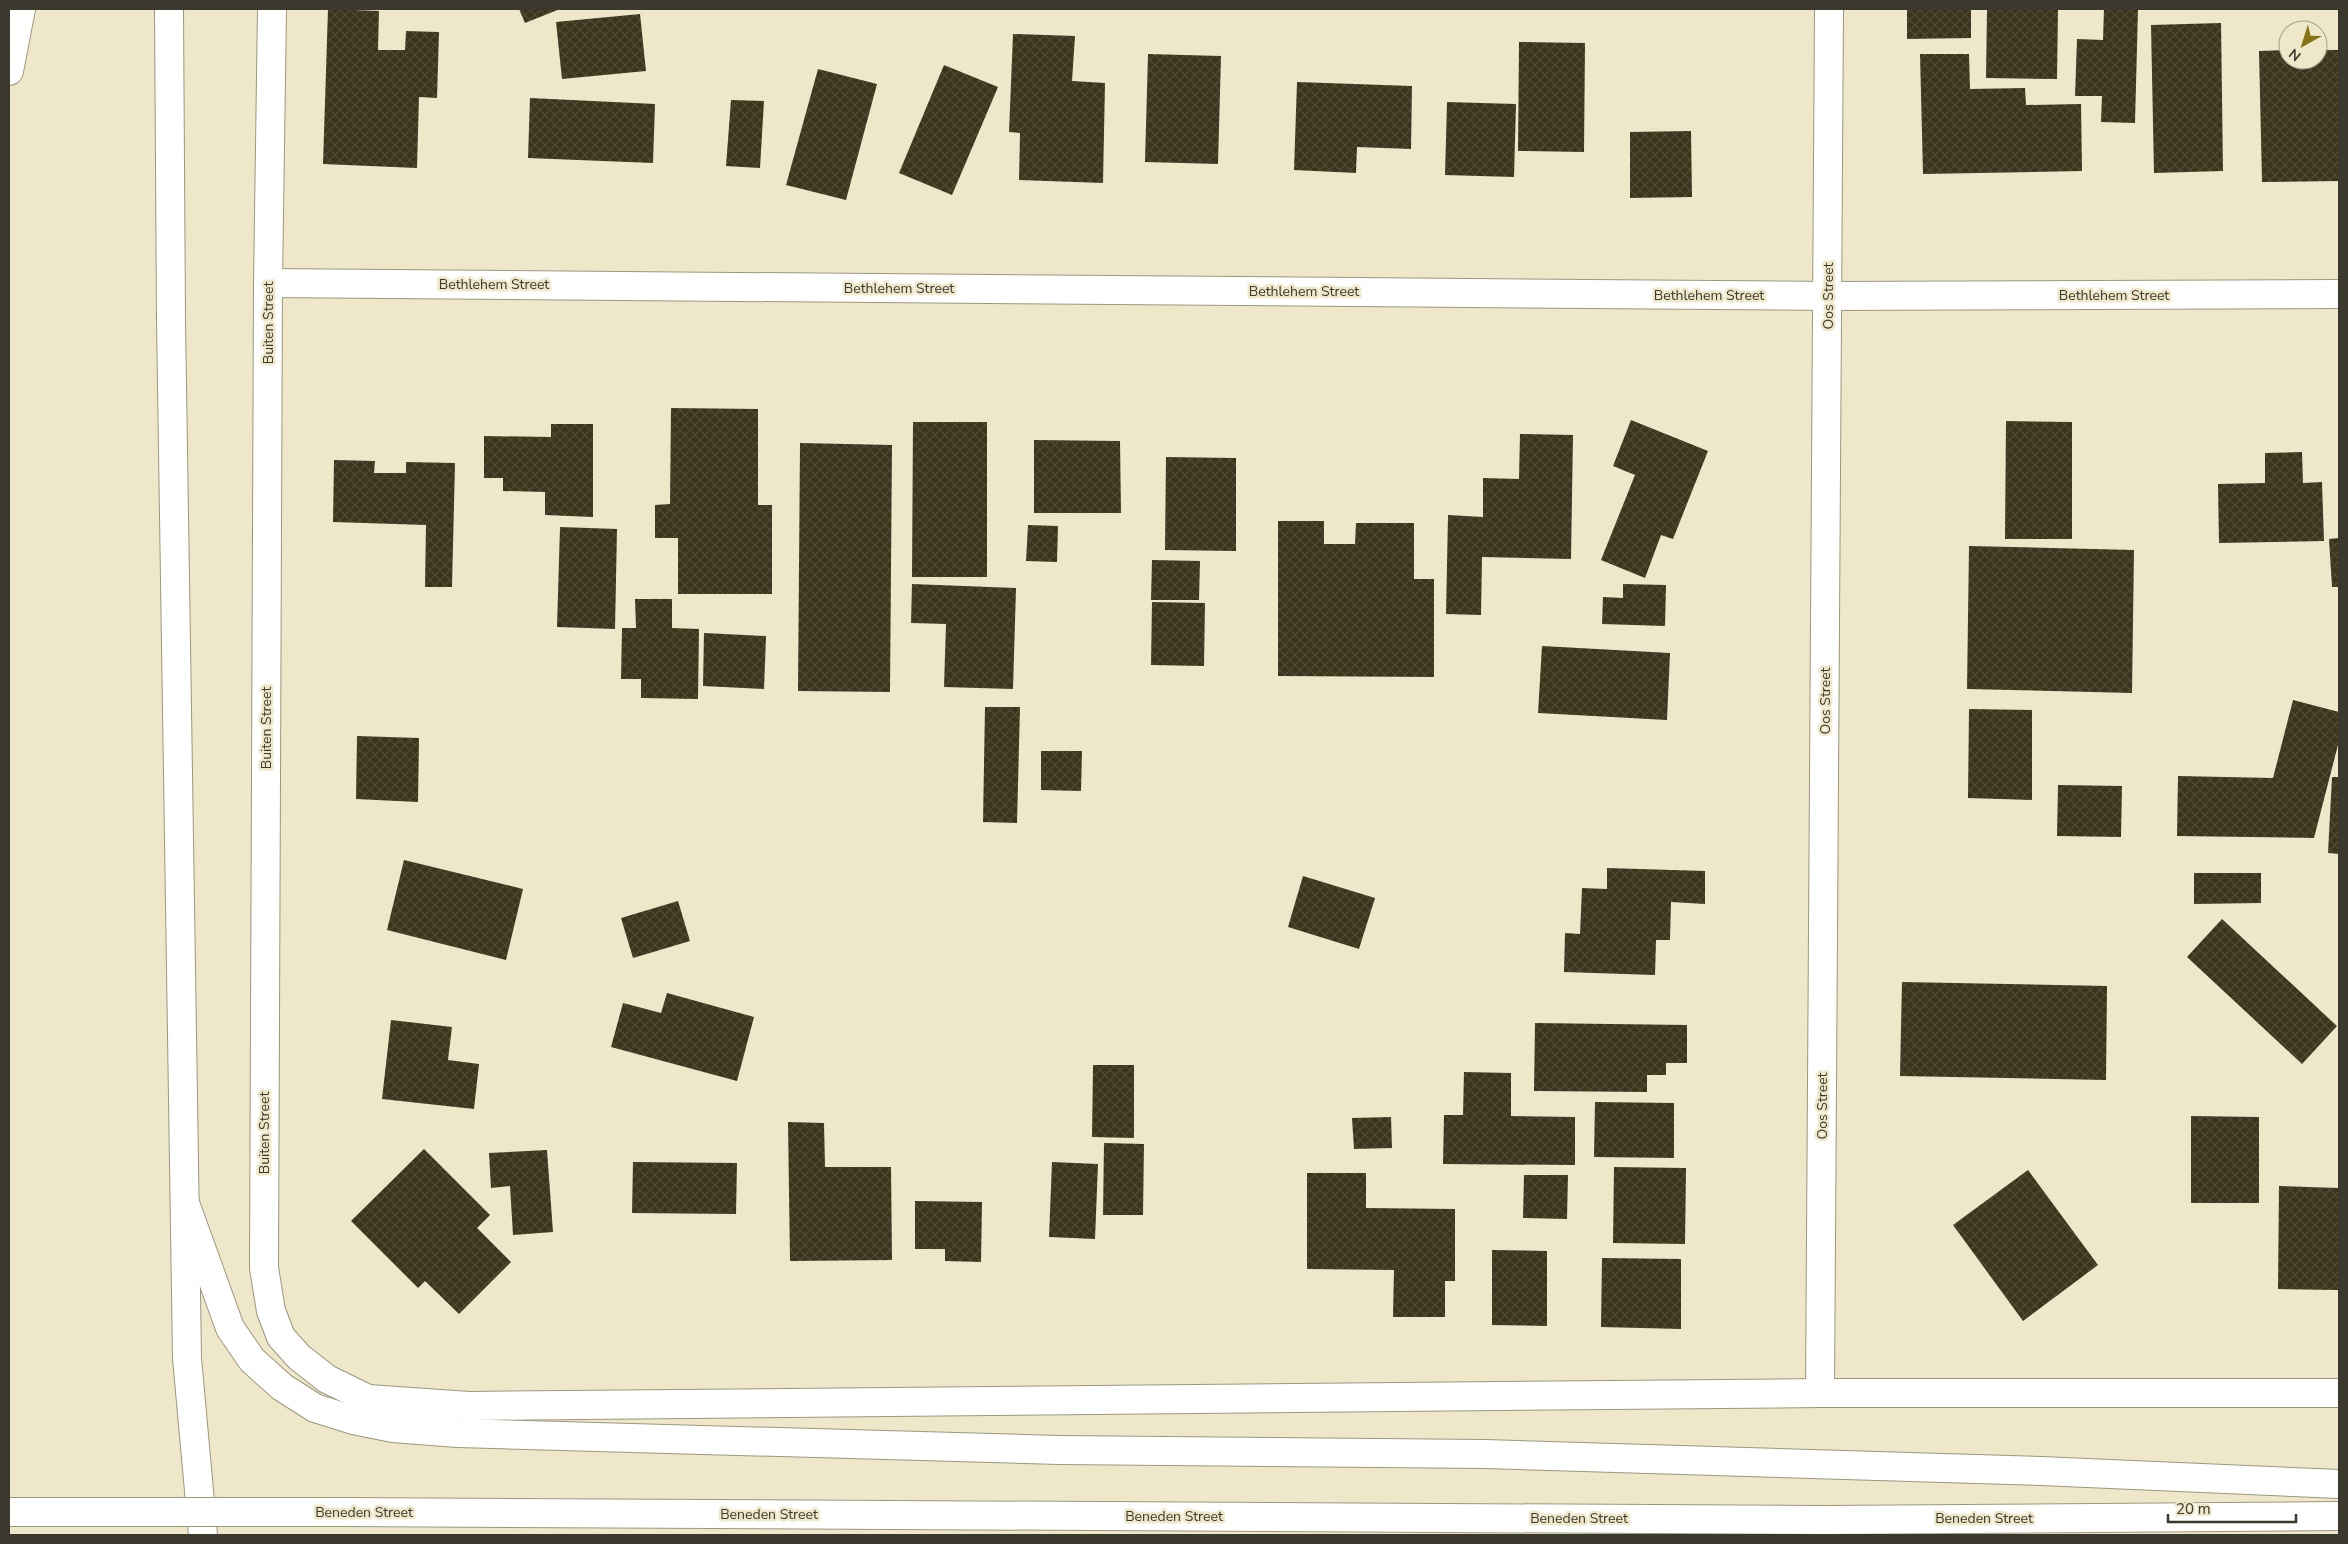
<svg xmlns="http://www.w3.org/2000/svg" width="2348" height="1544" font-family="'Nunito Sans',sans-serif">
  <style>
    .building { fill: url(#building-cross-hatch) }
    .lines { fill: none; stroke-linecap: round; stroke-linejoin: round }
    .street-casing { stroke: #9d977c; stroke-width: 30 }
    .secondary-casing { stroke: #9d977c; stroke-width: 30 }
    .street { stroke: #fff; stroke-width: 28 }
    .secondary { stroke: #fff; stroke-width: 28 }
    .secondary-bridge-casing { stroke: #9d977c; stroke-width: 30; stroke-linecap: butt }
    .secondary-bridge { stroke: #fff; stroke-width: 28 }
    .labels { text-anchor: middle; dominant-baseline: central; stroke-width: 5; stroke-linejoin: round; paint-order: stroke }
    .street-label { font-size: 14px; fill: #3b392d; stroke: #eee7ca }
  </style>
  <defs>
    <pattern id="building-cross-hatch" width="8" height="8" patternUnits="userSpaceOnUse" patternTransform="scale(1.25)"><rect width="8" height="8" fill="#3b351d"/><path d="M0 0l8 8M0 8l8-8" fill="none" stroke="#504a35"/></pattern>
  </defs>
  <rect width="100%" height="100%" fill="#eee7ca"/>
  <g class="building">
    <polygon points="328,9 379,11 378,50 405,50 406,31 439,32 437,98 419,97 417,168 323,164"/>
    <polygon points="519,9 560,9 525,23"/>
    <polygon points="1907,9 1971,9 1971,38 1907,39"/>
    <polygon points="1987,9 2058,9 2057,79 1986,78"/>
    <polygon points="2104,9 2138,9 2135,123 2101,122 2102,96 2075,96 2077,39 2103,40"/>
    <polygon points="640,14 646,71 562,79 556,22"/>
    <polygon points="2221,23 2223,171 2154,173 2151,25"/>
    <polygon points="1013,34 1075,36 1072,81 1105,83 1103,183 1019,180 1020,133 1009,132"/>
    <polygon points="1519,42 1585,43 1584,152 1518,151"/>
    <polygon points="2288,50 2288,60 2318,60 2318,50 2339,50 2339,181 2262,182 2259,51"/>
    <polygon points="1148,54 1221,56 1218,164 1145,162"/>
    <polygon points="1920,54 1969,54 1970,89 2025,88 2026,105 2081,104 2082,171 1923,174"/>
    <polygon points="944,65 998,87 952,195 899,173"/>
    <polygon points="818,69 877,84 846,200 786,185"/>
    <polygon points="1297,82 1412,86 1411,149 1357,147 1356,173 1294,170"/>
    <polygon points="530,98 655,104 653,163 528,158"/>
    <polygon points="731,100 764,101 760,168 726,166"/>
    <polygon points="1447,102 1516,104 1514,177 1445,175"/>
    <polygon points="1691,131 1692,197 1630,198 1630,132"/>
    <polygon points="671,408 758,409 758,505 772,505 772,594 678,594 678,538 655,538 655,505 670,504"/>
    <polygon points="1631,420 1708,451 1673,539 1661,535 1645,578 1601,560 1635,475 1613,466"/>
    <polygon points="2006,421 2072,422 2072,539 2005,539"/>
    <polygon points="913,422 987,422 987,577 912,577"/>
    <polygon points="551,424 593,424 593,517 545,515 545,492 503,491 503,478 484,478 484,436 551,437"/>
    <polygon points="1520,434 1573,435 1571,559 1482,557 1481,615 1446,614 1448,515 1483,517 1483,478 1519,479"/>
    <polygon points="1034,440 1120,441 1121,513 1034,513"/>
    <polygon points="800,443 892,445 890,692 798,691"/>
    <polygon points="2302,452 2303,483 2322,482 2324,541 2219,543 2218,484 2265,483 2265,453"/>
    <polygon points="1166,457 1236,458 1236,551 1165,550"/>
    <polygon points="334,460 375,461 374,473 406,473 406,462 455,463 452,587 425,587 426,525 333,522"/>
    <polygon points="1278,521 1324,521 1324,544 1355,544 1356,523 1414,523 1414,579 1434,579 1434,677 1278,676"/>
    <polygon points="1028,525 1058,526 1057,562 1026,561"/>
    <polygon points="560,527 617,529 615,629 557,627"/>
    <polygon points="2339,538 2339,587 2332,587 2329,539"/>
    <polygon points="1969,546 2134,550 2132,693 1967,689"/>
    <polygon points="1152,560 1200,561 1199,600 1151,600"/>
    <polygon points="912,584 1016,588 1013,689 944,687 946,624 911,623"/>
    <polygon points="1623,584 1666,585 1665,626 1602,624 1603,597 1623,598"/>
    <polygon points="635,599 672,599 672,628 699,629 698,699 641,698 641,679 621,679 622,628 636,628"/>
    <polygon points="1152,602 1205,603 1204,666 1151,665"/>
    <polygon points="704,633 766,636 764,689 703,686"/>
    <polygon points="1542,646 1670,653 1667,720 1538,713"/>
    <polygon points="2293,700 2339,712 2339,741 2314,838 2177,836 2178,776 2273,778"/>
    <polygon points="985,707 1020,707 1017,823 983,822"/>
    <polygon points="1969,709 2032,710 2032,800 1968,798"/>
    <polygon points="357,736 419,738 418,802 356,799"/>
    <polygon points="1041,751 1082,751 1081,791 1041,790"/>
    <polygon points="2332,777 2339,777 2339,854 2328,853"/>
    <polygon points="2058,785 2122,786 2121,837 2057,836"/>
    <polygon points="404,860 523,889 506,960 387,930"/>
    <polygon points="1607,868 1705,871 1705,904 1671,902 1670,940 1656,940 1655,975 1564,972 1565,933 1580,934 1582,888 1607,889"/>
    <polygon points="2194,873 2261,873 2261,903 2194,904"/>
    <polygon points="1303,876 1375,898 1359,949 1288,927"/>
    <polygon points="678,901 690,941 633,958 621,918"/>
    <polygon points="2222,919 2337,1026 2302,1064 2187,957"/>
    <polygon points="1902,982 2107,986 2106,1080 1900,1076"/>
    <polygon points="667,993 754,1017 737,1081 611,1047 623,1003 661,1013"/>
    <polygon points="391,1020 452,1027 448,1060 479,1064 474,1109 382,1099"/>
    <polygon points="1535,1023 1687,1025 1687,1063 1666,1063 1666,1075 1647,1075 1647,1092 1534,1091"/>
    <polygon points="1093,1065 1134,1065 1134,1138 1092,1137"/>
    <polygon points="1464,1072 1511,1073 1511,1116 1575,1117 1575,1165 1443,1164 1444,1115 1463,1115"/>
    <polygon points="1595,1102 1674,1103 1674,1158 1594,1157"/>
    <polygon points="2191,1116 2259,1117 2259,1203 2191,1203"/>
    <polygon points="1391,1117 1392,1148 1354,1149 1352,1118"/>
    <polygon points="788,1122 824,1123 825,1167 891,1167 892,1260 790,1261"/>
    <polygon points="1104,1143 1144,1144 1143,1215 1103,1215"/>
    <polygon points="424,1149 490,1215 477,1228 511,1262 459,1314 425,1281 418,1288 351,1221"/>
    <polygon points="547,1150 553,1232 513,1235 510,1186 491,1188 489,1153"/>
    <polygon points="633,1162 737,1163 736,1214 632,1213"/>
    <polygon points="1052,1162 1098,1164 1095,1239 1049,1237"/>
    <polygon points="1614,1167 1686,1168 1685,1244 1613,1243"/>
    <polygon points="2028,1170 2098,1265 2023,1321 1953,1225"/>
    <polygon points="1307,1173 1366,1173 1366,1208 1455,1209 1455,1281 1445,1281 1445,1317 1393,1317 1394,1270 1307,1269"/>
    <polygon points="1524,1175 1568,1175 1567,1219 1523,1218"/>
    <polygon points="2279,1186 2339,1188 2339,1290 2278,1289"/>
    <polygon points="915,1201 982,1202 981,1262 945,1261 945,1249 915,1249"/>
    <polygon points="1492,1250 1547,1251 1547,1326 1492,1325"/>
    <polygon points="1602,1258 1681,1259 1681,1329 1601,1327"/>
  </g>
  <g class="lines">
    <g class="street-casing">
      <g id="street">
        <polyline points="272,9 268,283 264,1268 271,1311 281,1337 299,1357 327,1379 368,1399 469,1406 1820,1393 2339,1393"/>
        <polyline points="268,283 1828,296 2339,294"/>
        <polyline points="1820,1393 1829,9"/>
      </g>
    </g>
    <g class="secondary-casing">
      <g id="secondary">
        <polyline points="169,9 171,320 187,1358 203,1535"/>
        <polyline points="9,71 21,9"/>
        <polyline points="185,1203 230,1328 252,1360 282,1387 315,1408 353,1420 393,1428 458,1433 1059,1450 1485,1454 2041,1471 2339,1484"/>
        <polyline points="345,1512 1826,1520 2339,1516"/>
      </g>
    </g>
    <use href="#street" class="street"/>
    <use href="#secondary" class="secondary"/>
    <g class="secondary-bridge-casing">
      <polyline id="secondary-bridge" points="9,1512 345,1512"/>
    </g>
    <use href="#secondary-bridge" class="secondary-bridge"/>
  </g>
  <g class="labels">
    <g class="street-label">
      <text x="494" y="284">Bethlehem Street</text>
      <text x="899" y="288">Bethlehem Street</text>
      <text x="1304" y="291">Bethlehem Street</text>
      <text x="1709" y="295">Bethlehem Street</text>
      <text x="2114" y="295">Bethlehem Street</text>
      <text transform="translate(1828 296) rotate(-90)">Oos Street</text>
      <text transform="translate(268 323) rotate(-90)">Buiten Street</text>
      <text transform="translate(1825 701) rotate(-90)">Oos Street</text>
      <text transform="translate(266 728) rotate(-90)">Buiten Street</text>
      <text transform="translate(1822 1106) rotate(-90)">Oos Street</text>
      <text transform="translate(264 1133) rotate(-90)">Buiten Street</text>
      <text x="364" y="1512">Beneden Street</text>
      <text x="769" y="1514">Beneden Street</text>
      <text x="1174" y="1516">Beneden Street</text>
      <text x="1579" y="1518">Beneden Street</text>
      <text x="1984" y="1518">Beneden Street</text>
    </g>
  </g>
  <rect width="2348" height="1544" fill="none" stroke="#3b392d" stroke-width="20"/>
  <g transform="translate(2303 45) rotate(219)"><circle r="24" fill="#eee7ca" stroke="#a6a18b"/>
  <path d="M0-4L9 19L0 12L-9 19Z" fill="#847213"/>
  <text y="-8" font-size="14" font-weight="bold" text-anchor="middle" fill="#3b392d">N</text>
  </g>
  <path d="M2168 1514v8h128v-8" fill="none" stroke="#3b392d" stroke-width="2.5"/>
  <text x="2176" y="1514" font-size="15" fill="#3b392d" stroke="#eee7ca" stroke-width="4" paint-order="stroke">20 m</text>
</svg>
